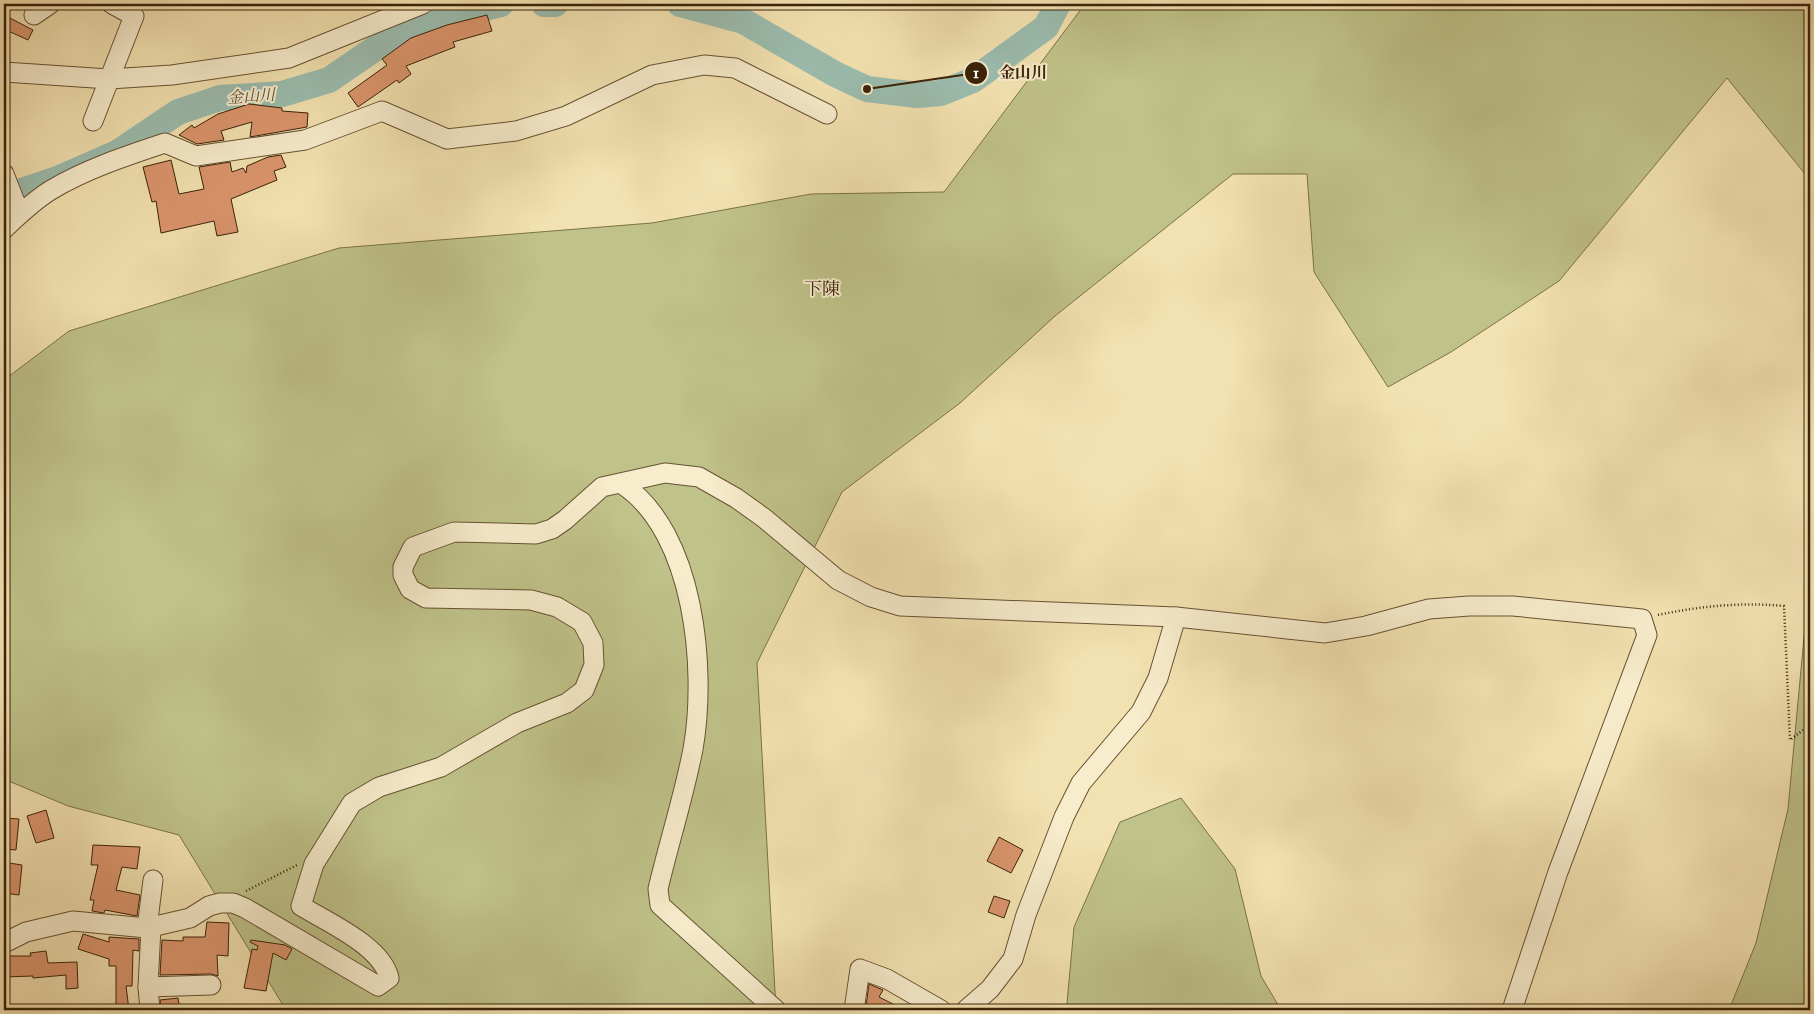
<svg xmlns="http://www.w3.org/2000/svg" width="1814" height="1014" font-family="'IM FELL Great Primer','Noto Serif JP',serif">
  <style>
    .green { fill: #bfc289; stroke: #7c7248 }
    .lines { fill: none; stroke-linecap: round; stroke-linejoin: round }
    .river { stroke: #9bbdaf; stroke-width: 26 }
    .building { fill: #db956d; stroke: #3a2208 }
    .minor-casing { stroke: #685232; stroke-width: 21 }
    .path { stroke: #3a2208; stroke-width: 2.5; stroke-dasharray: 1 2.5; stroke-linecap: butt }
    .minor { stroke: #f7eccc; stroke-width: 19 }
    .labels { text-anchor: middle; dominant-baseline: central; stroke-width: 4; stroke-linejoin: round; paint-order: stroke }
    .water-label { font-size: 16px; font-style: italic; fill: #57503a; stroke: #f7eccc }
    .quarter-label { font-size: 18px; fill: #3a2208; stroke: #f7eccc }
    .leader { fill: none; stroke: #3a2208; stroke-width: 2 }
    .callout-dot { fill: #3a2208; stroke: #f7eccc; stroke-width: 2 }
    .mark-label { font-size: 15px; text-anchor: middle; font-weight: bold; fill: #fff }
    .callout-label { font-size: 16px; text-anchor: middle; font-weight: bold; fill: #3a2208; stroke: #f7eccc; stroke-width: 4; stroke-linejoin: round; paint-order: stroke }
  </style>
  <rect width="100%" height="100%" fill="#f3e2b1"/>
  <filter id="stains"><feTurbulence type="fractalNoise" baseFrequency=".004" numOctaves="4"/><feColorMatrix values="0 0 0 0 .2 0 0 0 0 .09 0 0 0 0 .02 0 0 0 .5 -.17"/></filter>
  <radialGradient id="worn" r=".72"><stop offset=".6" stop-color="#630" stop-opacity="0"/><stop offset="1" stop-color="#630" stop-opacity=".3"/></radialGradient>
  <g class="green">
    <polygon points="1085,4 1810,4 1810,180 1727,78 1559,281 1451,352 1388,387 1314,272 1307,174 1233,174 1055,316 960,403 842,492 757,663 776,1010 286,1010 179,835 68,806 4,779 4,380 69,331 339,248 652,223 811,194 944,192"/>
    <polygon points="1810,573 1810,1010 1729,1010 1756,943 1788,809"/>
    <polygon points="1181,798 1235,869 1261,976 1281,1010 1070,1010 1067,1003 1074,927 1120,822"/>
  </g>
  <g class="lines">
    <g class="river">
      <polyline points="544,4 555,4"/>
      <polyline points="680,4 743,21 835,74 867,89 917,95 941,93 973,80 1046,27 1058,4"/>
      <polyline points="4,197 60,178 117,153 178,112 220,98 282,94 329,80 389,39 455,15 501,4"/>
    </g>
  </g>
  <g class="building">
    <polygon points="4,15 33,30 28,40 4,29"/>
    <polygon points="487,15 492,31 453,42 455,47 406,66 411,74 399,83 397,80 358,107 348,93 387,65 382,59 411,38 447,25"/>
    <polygon points="249,104 282,108 282,111 308,113 307,127 250,137 252,122 221,131 224,140 197,144 179,135 192,125 194,128 218,114"/>
    <polygon points="281,155 286,167 274,171 277,180 231,199 238,232 217,236 214,221 161,233 156,201 152,202 143,167 171,160 179,194 204,189 199,167 230,162 232,172 243,168 246,173 247,166 268,157"/>
    <polygon points="46,810 54,838 36,843 27,816"/>
    <polygon points="4,818 19,819 16,850 4,849"/>
    <polygon points="999,837 1023,850 1011,873 987,861"/>
    <polygon points="93,845 140,847 137,869 122,867 116,890 140,895 137,916 105,910 104,913 92,911 94,900 90,900 98,865 91,865"/>
    <polygon points="9,863 22,865 19,895 4,893 4,874 8,875"/>
    <polygon points="994,896 1010,901 1004,918 988,912"/>
    <polygon points="207,922 229,923 228,956 217,955 218,976 211,974 160,975 162,940 183,941 183,937 205,937"/>
    <polygon points="83,934 109,942 109,937 139,939 139,951 133,950 132,986 126,986 129,1010 116,1010 116,966 109,966 109,959 78,949"/>
    <polygon points="251,940 285,945 292,949 286,960 273,953 266,991 244,988 252,949 257,950 258,946 250,942"/>
    <polygon points="46,951 48,963 77,962 78,988 66,989 66,975 33,978 33,976 4,977 4,956 31,956 30,953"/>
    <polygon points="869,984 883,990 879,997 905,1010 872,1010 866,1006"/>
    <polygon points="178,998 180,1010 161,1010 160,1000"/>
  </g>
  <g class="lines">
    <g class="minor-casing">
      <g id="minor">
        <polyline points="34,15 50,4"/>
        <polyline points="4,72 109,79 172,75 289,58 423,4"/>
        <polyline points="93,121 134,16 112,4"/>
        <polyline points="4,174 15,202 23,211"/>
        <path d="M4,229C19,215 33,201 51,190C86,169 126,156 165,143L196,156L305,140L382,111L447,139L516,131L566,116L652,75L704,65L735,68L827,114"/>
        <path d="M622,484C695,532 707,670 693,749C684,796 669,842 658,889L660,905L776,1010"/>
        <polyline points="151,927 148,987 211,985"/>
        <polyline points="147,928 153,880"/>
        <path d="M4,943L26,932L73,921L147,928L190,918L209,906L220,903H233L245,908L378,986L389,978C382,946 327,922 301,906L314,864L352,803L379,787L441,767L517,723L567,703L584,690L594,665L593,643L582,622L557,607L531,600L426,598L410,589L403,575V567L413,547L454,532L536,534L552,529L565,520L602,487L665,473L699,477L736,498L764,518L838,580L871,597L900,606L1176,617L1325,633L1366,626L1429,609L1469,606H1513L1642,619L1647,635L1558,872L1512,1010"/>
        <polyline points="148,987 150,1010"/>
        <polyline points="854,1010 860,969 887,979 941,1010"/>
        <polyline points="966,1010 990,989 1013,959 1026,915 1064,817 1081,783 1141,712 1158,678 1176,617"/>
      </g>
    </g>
    <g class="path">
      <path d="M1658,615C1700,606 1742,602 1784,606L1790,740L1807,727L1810,703"/>
      <polyline points="246,891 297,865"/>
    </g>
    <use href="#minor" class="minor"/>
  </g>
  <g class="labels">
    <g class="water-label">
      <text transform="translate(251 96) rotate(-4)">金山川</text>
    </g>
    <g class="quarter-label">
      <text x="822" y="289">下陳</text>
    </g>
  </g>
  <path class="leader" d="M867 89L976 73"/>
  <g class="callout-dot">
    <circle cx="867" cy="89" r="5"/>
    <circle cx="976" cy="73" r="12"/>
  </g>
  <g class="mark-label">
    <text x="976" y="78">1</text>
  </g>
  <g class="callout-label">
    <text x="1023" y="78">金山川</text>
  </g>
  <rect width="1814" height="1014" fill="none" stroke="#f3e2b1" stroke-width="20"/>
  <rect x="5" y="5" width="1804" height="1004" fill="none" stroke="#3a2208" stroke-width="2.5"/>
  <rect x="10" y="10" width="1794" height="994" fill="none" stroke="#3a2208"/>
  <rect width="100%" height="100%" filter="url(#stains)"/>
  <rect width="100%" height="100%" fill="url(#worn)"/>
</svg>
